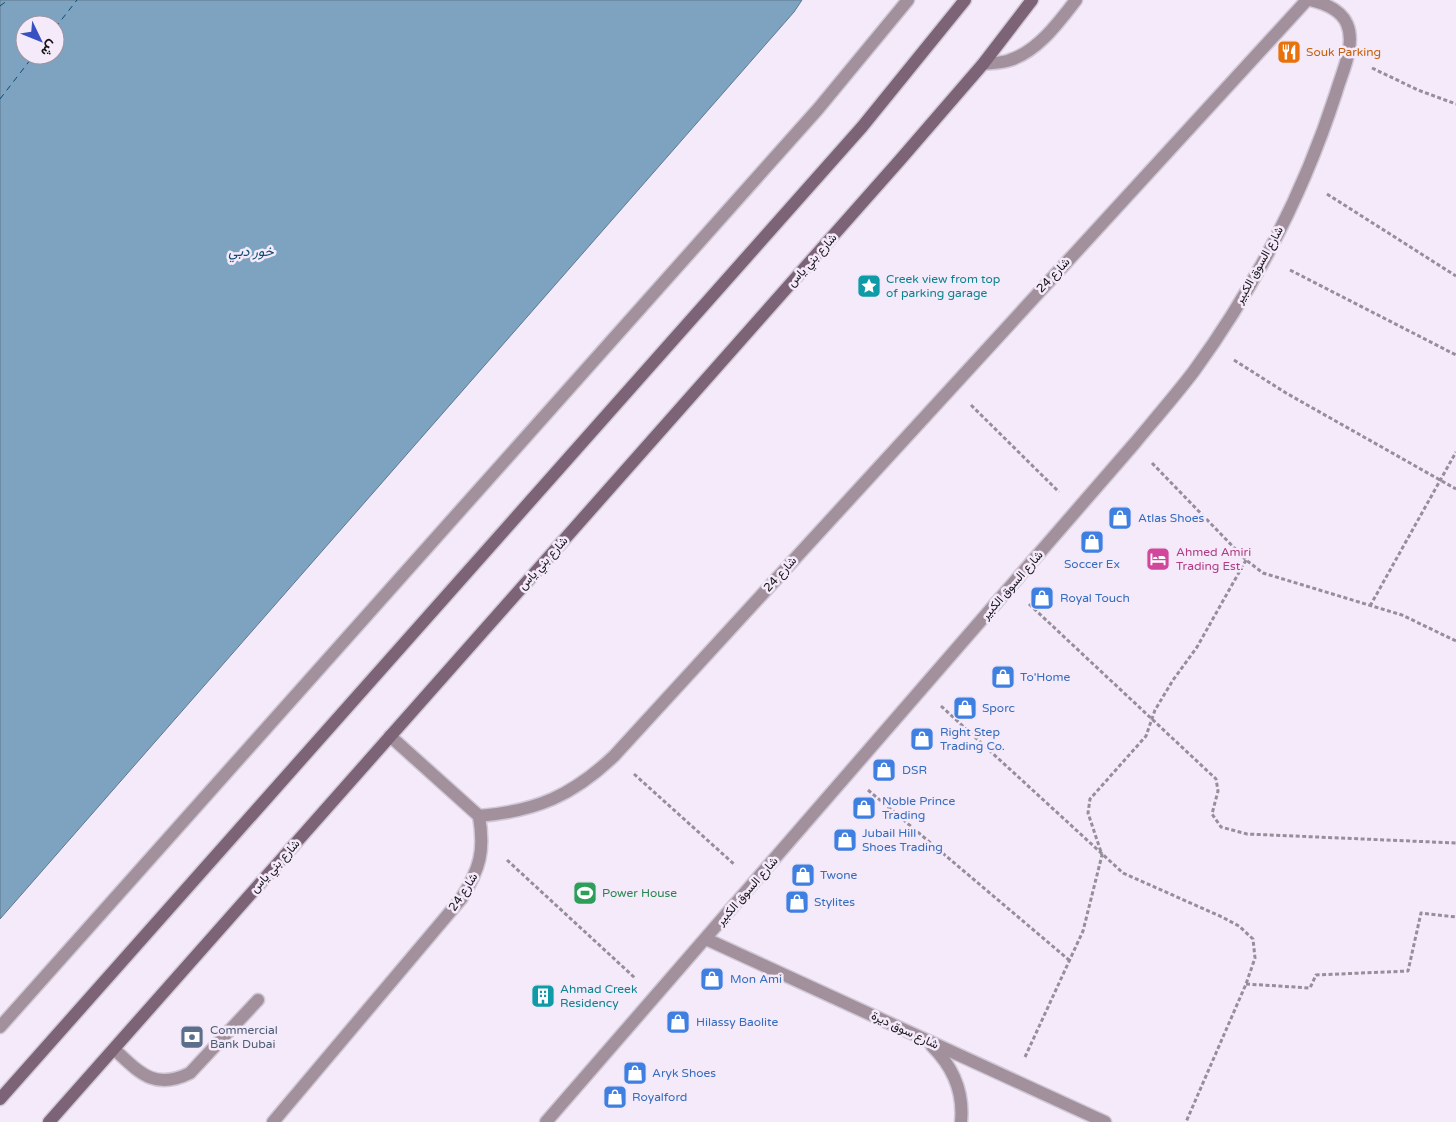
<svg xmlns="http://www.w3.org/2000/svg" width="1456" height="1122" font-family="'Varela Round',Vazirmatn,sans-serif">
  <style>
    .water { fill: #7da3c1; stroke: #5e788e; fill-rule: evenodd }
    .lines { fill: none; stroke-linecap: round; stroke-linejoin: round }
    .ferry { stroke: #0b4c74; stroke-width: 1; stroke-dasharray: 6 5; stroke-linecap: butt }
    .service-casing { stroke: #d0c8d6; stroke-width: 15 }
    .minor-casing { stroke: #d0c8d6; stroke-width: 15 }
    .secondary-casing { stroke: #d0c8d6; stroke-width: 15 }
    .path { stroke: #968f9a; stroke-width: 3; stroke-dasharray: 4 2.5; stroke-linecap: butt }
    .service { stroke: #a2909c; stroke-width: 12 }
    .minor { stroke: #a2909c; stroke-width: 12 }
    .secondary { stroke: #7c6375; stroke-width: 12 }
    .labels { text-anchor: middle; dominant-baseline: central; stroke-width: 5; stroke-linejoin: round; paint-order: stroke }
    .food-label { font-size: 12px; fill: #c56008; stroke: #f4eafa; text-anchor: start }
    .street-label { font-size: 12px; fill: #161318; stroke: #f4eafa }
    .culture-label { font-size: 12px; fill: #0d838f; stroke: #f4eafa; text-anchor: start }
    .shop-label { font-size: 12px; fill: #366cbe; stroke: #f4eafa; text-anchor: start }
    .hotel-label { font-size: 12px; fill: #b23c85; stroke: #f4eafa; text-anchor: start }
    .leisure-label { font-size: 12px; fill: #27864d; stroke: #f4eafa; text-anchor: start }
    .service-label { font-size: 12px; fill: #4e5e75; stroke: #f4eafa; text-anchor: start }
    .water-label { font-size: 14px; font-style: italic; fill: #0b4c74; stroke: #f4eafa }
  </style>
  <rect width="100%" height="100%" fill="#f4eafa"/>
  <path class="water" d="M0,0H802L794,12L0,919ZM25,25H55V55H25Z"/>
  <g class="lines">
    <g class="ferry">
      <polyline points="0,6 8,0"/>
      <polyline points="55,28 77,0"/>
      <polyline points="0,99 34,55"/>
    </g>
    <g class="service-casing">
      <g id="service">
        <polyline points="0,1027 818,109 908,0"/>
        <path d="M114,1049C139,1072 154,1091 190,1073L258,1000"/>
      </g>
    </g>
    <g class="minor-casing">
      <g id="minor">
        <path d="M983,64C992,63 1002,63 1010,60C1038,51 1059,22 1076,0"/>
        <polyline points="390,736 479,816"/>
        <path d="M479,816C536,811 572,796 614,756L1307,0"/>
        <polyline points="706,939 1105,1122"/>
        <path d="M932,1046C953,1067 964,1092 961,1122"/>
        <path d="M273,1122L461,899C480,869 485,851 479,816"/>
        <path d="M546,1122L1134,444C1154,420 1175,396 1194,371C1255,287 1304,192 1336,93C1342,72 1356,45 1347,24C1341,10 1323,3 1310,0"/>
      </g>
    </g>
    <g class="secondary-casing">
      <g id="secondary">
        <polyline points="0,1099 862,127 965,0"/>
        <polyline points="49,1122 900,160 983,64 1032,0"/>
      </g>
    </g>
    <g class="path">
      <polyline points="1372,68 1418,90 1456,104"/>
      <polyline points="1327,194 1456,276"/>
      <polyline points="1290,270 1456,355"/>
      <polyline points="1234,360 1286,393 1456,489"/>
      <polyline points="971,405 1059,492"/>
      <polyline points="1152,463 1246,560 1263,573 1402,615 1456,641"/>
      <polyline points="1029,604 1216,779 1218,791 1212,814 1221,827 1247,834 1456,843"/>
      <polyline points="1370,606 1456,452"/>
      <polyline points="941,706 1123,873 1222,917 1239,926 1253,939 1255,958 1246,984 1186,1122"/>
      <polyline points="634,774 735,865"/>
      <polyline points="868,790 1069,960"/>
      <polyline points="507,860 635,978"/>
      <polyline points="1246,984 1310,988 1316,975 1408,971 1421,913 1456,917"/>
      <polyline points="1025,1057 1083,931 1102,855 1088,813 1090,799 1146,736 1155,710 1173,680 1197,647 1246,560"/>
    </g>
    <use href="#service" class="service"/>
    <use href="#minor" class="minor"/>
    <use href="#secondary" class="secondary"/>
  </g>
  <defs>
    <g id="restaurant-square" transform="scale(1.25)"><rect x="-9" y="-9" width="18" height="18" rx="4" fill="#e8710a" stroke="#f4eafa"/><path d="M-5-6h1v4h1v-4h1v4h1v-4h1v5L-1.5 .5V6h-2V.5L-5-1ZM5-6V6H3V1.5H1.5Q1.5-4 5-6Z" fill="#fff"/></g>
    <g id="sight-square" transform="scale(1.25)"><rect x="-9" y="-9" width="18" height="18" rx="4" fill="#0f9aa8" stroke="#f4eafa"/><path d="M0-6L1.8-2.2L6-1.7L2.9 1.2L3.7 5.4L0 3.3L-3.7 5.4L-2.9 1.2L-6-1.7L-1.8-2.2Z" fill="#fff"/></g>
    <g id="shop-square" transform="scale(1.25)"><rect x="-9" y="-9" width="18" height="18" rx="4" fill="#3f7fe0" stroke="#f4eafa"/><path d="M-5-2.5h2.3a2.7 3.5 0 0 1 5.4 0H5L5.5 6h-11ZM-1.5-2.5h3a1.5 2.3 0 0 0-3 0Z" fill="#fff"/></g>
    <g id="hotel-square" transform="scale(1.25)"><rect x="-9" y="-9" width="18" height="18" rx="4" fill="#d1479c" stroke="#f4eafa"/><path d="M-6-4.5h1.5V1H6V5H4.5V3h-9V5H-6ZM-4 0a1.8 1.8 0 1 1 3.6 0ZM.5 0V-2.5h3Q6-2.5 6 0Z" fill="#fff"/></g>
    <g id="stadium-square" transform="scale(1.25)"><rect x="-9" y="-9" width="18" height="18" rx="4" fill="#2e9e5b" stroke="#f4eafa"/><path d="M0-5a6.5 5 0 1 0 0 10a6.5 5 0 1 0 0-10ZM-3.5-1.8h7v3.6h-7Z" fill="#fff"/></g>
    <g id="building-square" transform="scale(1.25)"><rect x="-9" y="-9" width="18" height="18" rx="4" fill="#0f9aa8" stroke="#f4eafa"/><path d="M-4-6H4V6H1V3H-1V6H-4ZM-2.5-4.3h1.7v1.8h-1.7ZM.8-4.3h1.7v1.8H.8ZM-2.5-1h1.7V.8h-1.7ZM.8-1h1.7V.8H.8Z" fill="#fff"/></g>
    <g id="bank-square" transform="scale(1.25)"><rect x="-9" y="-9" width="18" height="18" rx="4" fill="#5c6f8a" stroke="#f4eafa"/><path d="M-6-4H6V4H-6ZM0-2.3a2.3 2.3 0 1 0 0 4.6a2.3 2.3 0 1 0 0-4.6Z" fill="#fff"/></g>
  </defs>
  <g fill-rule="evenodd">
    <use href="#restaurant-square" x="1289" y="52"/>
    <use href="#sight-square" x="869" y="286"/>
    <use href="#shop-square" x="1120" y="518"/>
    <use href="#shop-square" x="1092" y="542"/>
    <use href="#hotel-square" x="1158" y="559"/>
    <use href="#shop-square" x="1042" y="598"/>
    <use href="#shop-square" x="1003" y="677"/>
    <use href="#shop-square" x="965" y="708"/>
    <use href="#shop-square" x="922" y="739"/>
    <use href="#shop-square" x="884" y="770"/>
    <use href="#shop-square" x="864" y="808"/>
    <use href="#shop-square" x="845" y="840"/>
    <use href="#shop-square" x="803" y="875"/>
    <use href="#stadium-square" x="585" y="893"/>
    <use href="#shop-square" x="797" y="902"/>
    <use href="#shop-square" x="712" y="979"/>
    <use href="#building-square" x="543" y="996"/>
    <use href="#shop-square" x="678" y="1022"/>
    <use href="#bank-square" x="192" y="1037"/>
    <use href="#shop-square" x="635" y="1073"/>
    <use href="#shop-square" x="615" y="1097"/>
  </g>
  <g class="labels">
    <g class="food-label">
      <text x="1306" y="52">Souk Parking</text>
    </g>
    <g class="street-label">
      <text transform="translate(812 260) rotate(-48)">شارع بني ياس</text>
      <text transform="translate(1259 265) rotate(-61)">شارع السوق الكبير</text>
      <text transform="translate(1053 275) rotate(-47)">شارع 24</text>
      <text transform="translate(543 563) rotate(-48)">شارع بني ياس</text>
      <text transform="translate(780 574) rotate(-48)">شارع 24</text>
      <text transform="translate(1012 585) rotate(-49)">شارع السوق الكبير</text>
      <text transform="translate(275 866) rotate(-48)">شارع بني ياس</text>
      <text transform="translate(747 891) rotate(-49)">شارع السوق الكبير</text>
      <text transform="translate(463 892) rotate(-57)">شارع 24</text>
      <text transform="translate(905 1030) rotate(25)">شارع سوق ديرة</text>
    </g>
    <g class="culture-label">
      <text x="886" y="279">Creek view from top<tspan x="886" dy="14">of parking garage</tspan></text>
      <text x="560" y="989">Ahmad Creek<tspan x="560" dy="14">Residency</tspan></text>
    </g>
    <g class="shop-label">
      <text x="1138" y="518">Atlas Shoes</text>
      <text x="1092" y="564" text-anchor="middle">Soccer Ex</text>
      <text x="1060" y="598">Royal Touch</text>
      <text x="1020" y="677">To'Home</text>
      <text x="982" y="708">Sporc</text>
      <text x="940" y="732">Right Step<tspan x="940" dy="14">Trading Co.</tspan></text>
      <text x="902" y="770">DSR</text>
      <text x="882" y="801">Noble Prince<tspan x="882" dy="14">Trading</tspan></text>
      <text x="862" y="833">Jubail Hill<tspan x="862" dy="14">Shoes Trading</tspan></text>
      <text x="820" y="875">Twone</text>
      <text x="814" y="902">Stylites</text>
      <text x="730" y="979">Mon Ami</text>
      <text x="696" y="1022">Hilassy Baolite</text>
      <text x="652" y="1073">Aryk Shoes</text>
      <text x="632" y="1097">Royalford</text>
    </g>
    <g class="hotel-label">
      <text x="1176" y="552">Ahmed Amiri<tspan x="1176" dy="14">Trading Est.</tspan></text>
    </g>
    <g class="leisure-label">
      <text x="602" y="893">Power House</text>
    </g>
    <g class="service-label">
      <text x="210" y="1030">Commercial<tspan x="210" dy="14">Bank Dubai</tspan></text>
    </g>
    <g class="water-label">
      <text x="251" y="251">خور دبي</text>
    </g>
  </g>
  <g transform="translate(40 40) rotate(133)"><circle r="24" fill="#f4eafa" stroke="#9b94a0"/>
  <path d="M0-4L9 19L0 12L-9 19Z" fill="#3950c2"/>
  <text y="-8" font-size="14" font-weight="bold" text-anchor="middle" fill="#161318">ش</text>
  </g>
</svg>
